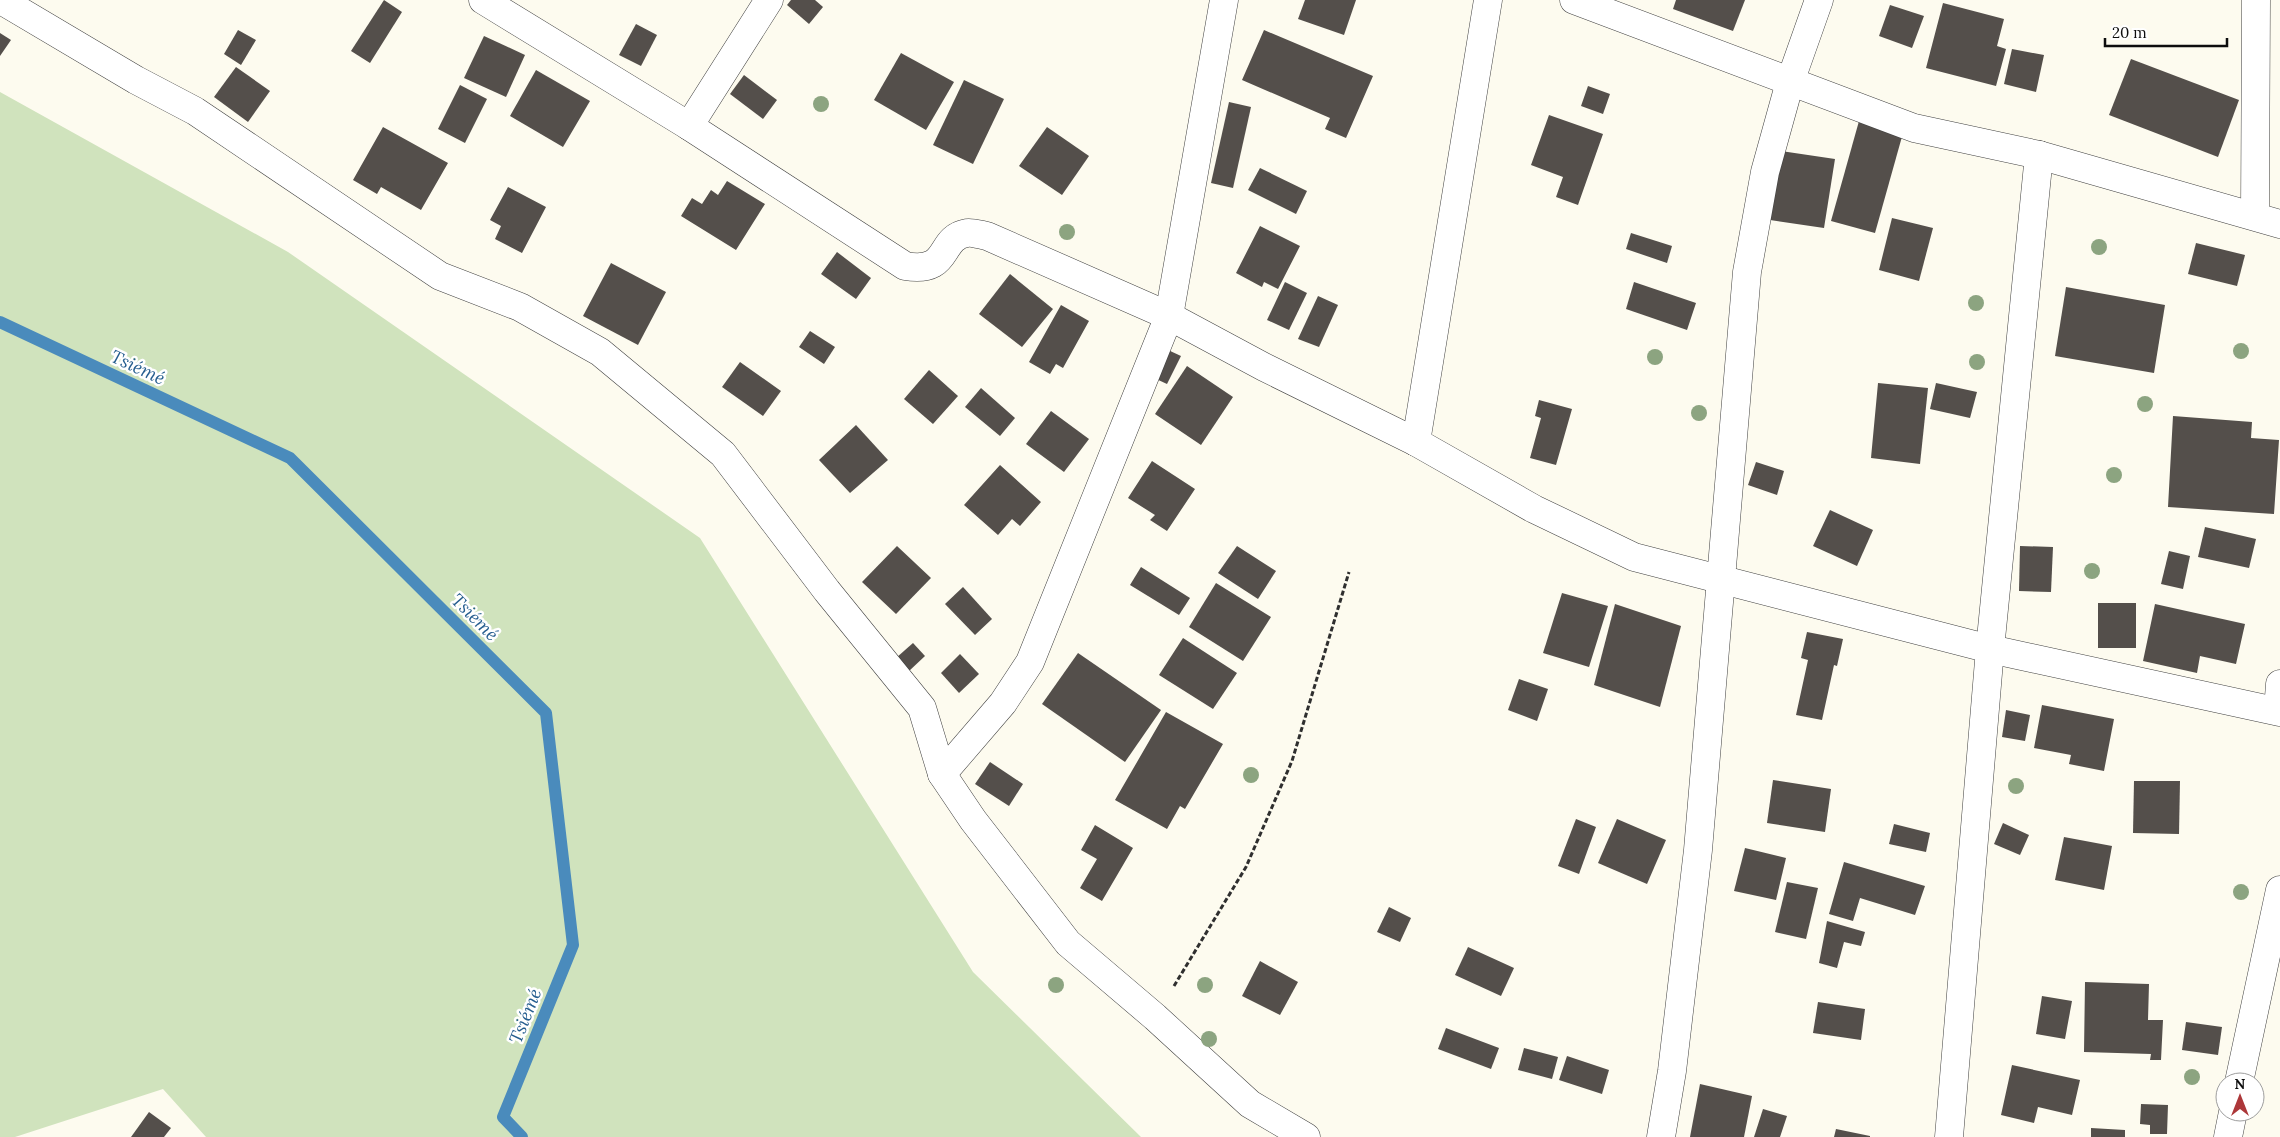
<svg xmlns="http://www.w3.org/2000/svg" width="2280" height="1137" font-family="Lora,serif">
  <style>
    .green { fill: #d0e3bd }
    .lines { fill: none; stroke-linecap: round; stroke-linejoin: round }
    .stream { stroke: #4a8bbc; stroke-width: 12 }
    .building { fill: #544f4b }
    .minor-casing { stroke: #404040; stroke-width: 29 }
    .path { stroke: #2f2f2f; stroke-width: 3; stroke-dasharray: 5 2.5; stroke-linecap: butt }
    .minor { stroke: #fff; stroke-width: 28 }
    .tree { fill: #8ca480 }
    .labels { text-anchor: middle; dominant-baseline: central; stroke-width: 5; stroke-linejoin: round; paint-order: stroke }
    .water-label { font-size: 18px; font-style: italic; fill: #265e8f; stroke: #fff }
  </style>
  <rect width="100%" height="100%" fill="#fdfbef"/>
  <polygon class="green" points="0,92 288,252 700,538 973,972 1141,1137 206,1137 163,1089 15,1137 0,1137"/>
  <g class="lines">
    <polyline class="stream" points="0,322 290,458 546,713 573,945 503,1117 522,1137"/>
  </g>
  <g class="building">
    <polygon points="384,0 402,12 370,63 351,51"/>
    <polygon points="791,0 815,0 823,7 809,24 787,5"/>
    <polygon points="1305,0 1356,0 1344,35 1298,19"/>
    <polygon points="1676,0 1745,0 1733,31 1673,9"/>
    <polygon points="1943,3 2004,19 1997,46 2006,49 1996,86 1926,68"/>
    <polygon points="1890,5 1924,16 1912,48 1879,36"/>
    <polygon points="636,24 657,35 641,66 619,55"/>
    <polygon points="238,30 256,40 241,65 224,54"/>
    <polygon points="1264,30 1373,76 1346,138 1325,129 1330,118 1242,80"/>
    <polygon points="0,33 11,40 0,56"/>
    <polygon points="484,36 525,55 506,97 464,78"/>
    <polygon points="2012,49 2044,55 2036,92 2004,84"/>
    <polygon points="901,53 954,82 926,130 874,100"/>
    <polygon points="2131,59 2239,100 2218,157 2109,115"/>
    <polygon points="236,67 270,91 248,122 214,97"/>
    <polygon points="536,70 590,101 563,147 510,116"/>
    <polygon points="744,75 777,100 763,119 730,94"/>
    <polygon points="964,80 1004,99 973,164 933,145"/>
    <polygon points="460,85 487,99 465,143 438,129"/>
    <polygon points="1588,86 1610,94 1603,114 1581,106"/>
    <polygon points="1229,102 1251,107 1233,188 1211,183"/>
    <polygon points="1549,115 1603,134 1578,205 1556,197 1563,177 1531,165"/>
    <polygon points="1859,121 1903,133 1875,233 1831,221"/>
    <polygon points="383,127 448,163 421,210 381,187 377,194 353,180"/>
    <polygon points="1047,127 1089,156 1062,195 1019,166"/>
    <polygon points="1781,151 1835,159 1824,228 1770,220"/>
    <polygon points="1260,168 1307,191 1296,214 1248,190"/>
    <polygon points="727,181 765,204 736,250 681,216 692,198 702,204 711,190 718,195"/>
    <polygon points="508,187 546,207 522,253 495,239 501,226 490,220"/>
    <polygon points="1892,218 1933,228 1919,281 1879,270"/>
    <polygon points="1260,226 1300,246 1278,289 1264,282 1262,287 1236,273"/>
    <polygon points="1631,233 1672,246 1667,263 1626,249"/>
    <polygon points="2196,243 2245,255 2237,286 2188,274"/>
    <polygon points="837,252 871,278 856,299 821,274"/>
    <polygon points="611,263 666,292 638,345 583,316"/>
    <polygon points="1010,274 1053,309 1022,347 979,314"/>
    <polygon points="1285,282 1307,293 1289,330 1267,320"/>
    <polygon points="1634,282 1696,303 1687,330 1626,309"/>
    <polygon points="2066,287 2165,305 2154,373 2055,356"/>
    <polygon points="1318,296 1338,305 1319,347 1298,339"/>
    <polygon points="1061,305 1089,321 1063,368 1056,364 1050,374 1029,362"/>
    <polygon points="810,331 835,347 824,364 799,347"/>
    <polygon points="1168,350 1181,356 1167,384 1154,378"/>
    <polygon points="740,362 781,391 763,416 722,387"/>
    <polygon points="1187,366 1233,397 1201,445 1155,414"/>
    <polygon points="929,370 958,396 933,424 904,399"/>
    <polygon points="1878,383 1928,388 1920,464 1871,458"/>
    <polygon points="1936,383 1977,392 1970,418 1930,409"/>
    <polygon points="981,388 1015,418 1000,436 965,407"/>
    <polygon points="1539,400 1572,409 1556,465 1530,458 1541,418 1535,416"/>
    <polygon points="1051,411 1089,439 1064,472 1026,444"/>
    <polygon points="2173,416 2252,422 2251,438 2279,440 2274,514 2168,507"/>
    <polygon points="856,425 888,460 850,493 819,460"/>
    <polygon points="1152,461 1195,489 1167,531 1150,520 1155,515 1128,498"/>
    <polygon points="1756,462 1784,471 1777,495 1748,485"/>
    <polygon points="1000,465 1041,502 1020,526 1012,519 998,535 964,505"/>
    <polygon points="1830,510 1873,530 1857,566 1813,546"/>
    <polygon points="2205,527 2256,539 2249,568 2198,557"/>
    <polygon points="897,546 931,578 896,614 862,582"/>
    <polygon points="1237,546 1276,571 1258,599 1218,573"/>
    <polygon points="2020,546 2053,547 2051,592 2019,591"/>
    <polygon points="2169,551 2190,556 2183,589 2161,584"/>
    <polygon points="1141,567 1190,598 1179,615 1130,585"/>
    <polygon points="1216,583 1271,617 1243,661 1189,627"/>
    <polygon points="963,587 992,619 975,635 945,604"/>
    <polygon points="1562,593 1608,606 1589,667 1543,653"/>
    <rect x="2098" y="603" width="38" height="45"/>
    <polygon points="1615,604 1681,626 1660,707 1594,685"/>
    <polygon points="2155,604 2245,624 2236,664 2200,656 2197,673 2143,661"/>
    <polygon points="1807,632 1843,639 1837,666 1834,665 1822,720 1796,715 1808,660 1801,658"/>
    <polygon points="1183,638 1237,673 1213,709 1159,675"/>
    <polygon points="913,643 925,656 908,672 896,658"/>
    <polygon points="1078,653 1161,710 1125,762 1042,704"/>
    <polygon points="960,654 979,674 959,693 941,673"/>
    <polygon points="1519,679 1548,689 1537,721 1508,710"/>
    <polygon points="2042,705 2114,719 2104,771 2069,764 2071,755 2034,748"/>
    <polygon points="2006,710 2030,715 2025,741 2002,737"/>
    <polygon points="1166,712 1223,744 1185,809 1180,806 1167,829 1115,800"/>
    <polygon points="990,762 1023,784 1009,806 975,784"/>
    <polygon points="1773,780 1831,789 1825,832 1767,823"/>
    <polygon points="2134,781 2180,781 2179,834 2133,833"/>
    <polygon points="1576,819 1596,827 1579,874 1558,866"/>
    <polygon points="1617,819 1666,840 1647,884 1598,863"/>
    <polygon points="2003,823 2029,835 2020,855 1994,844"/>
    <polygon points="1894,824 1930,833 1926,852 1889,844"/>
    <polygon points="1095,825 1133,848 1102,901 1080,888 1097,859 1081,850"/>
    <polygon points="2064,837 2112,846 2104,890 2055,880"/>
    <polygon points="1745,848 1786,858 1776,900 1734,891"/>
    <polygon points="1844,862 1925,886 1915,915 1860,898 1853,921 1829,914"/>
    <polygon points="1787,882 1818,888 1806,939 1775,932"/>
    <polygon points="1389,907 1411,918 1400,942 1377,932"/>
    <polygon points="1827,921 1865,932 1861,946 1844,942 1837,968 1819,963"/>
    <polygon points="1468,947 1514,968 1501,996 1455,975"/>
    <polygon points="1260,961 1298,982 1280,1015 1242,996"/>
    <polygon points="2085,982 2149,984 2148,1020 2163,1020 2161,1060 2150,1060 2151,1054 2084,1052"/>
    <polygon points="2042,996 2072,1001 2065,1039 2036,1034"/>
    <polygon points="1818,1002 1865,1009 1861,1040 1813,1033"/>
    <polygon points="2186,1022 2222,1027 2218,1055 2182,1050"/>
    <polygon points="1446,1028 1499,1048 1491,1069 1438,1049"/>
    <polygon points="1524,1048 1558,1057 1552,1079 1518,1070"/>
    <polygon points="1567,1056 1609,1070 1602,1094 1559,1080"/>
    <polygon points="2012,1065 2080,1080 2072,1115 2038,1107 2034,1123 2001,1115"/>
    <polygon points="1700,1084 1752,1096 1744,1137 1690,1137"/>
    <polygon points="2141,1104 2168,1105 2167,1134 2150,1134 2150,1125 2140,1124"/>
    <polygon points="1763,1109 1787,1116 1780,1137 1754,1137"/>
    <polygon points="149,1112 171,1128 164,1137 131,1137"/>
    <polygon points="2091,1128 2125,1130 2125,1137 2091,1137"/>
    <polygon points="1836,1129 1870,1136 1870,1137 1834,1137"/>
  </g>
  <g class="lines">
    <g class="minor-casing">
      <g id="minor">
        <polyline points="1,0 136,80 195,111 440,276 520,307 600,352 723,454 827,591 922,708 942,774 973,820 1068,943 1155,1017 1250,1104 1306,1137"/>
        <path d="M483,0L689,126L905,266C952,274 937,238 967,233C972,232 981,235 987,236L1169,316L1264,367L1416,442L1534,509L1634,557L1990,649L2280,712"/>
        <polyline points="1574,0 1914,128 2039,155 2280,224"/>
        <polyline points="689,126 769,0"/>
        <polyline points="2255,216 2256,0"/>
        <polyline points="1416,442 1488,0"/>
        <polyline points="2278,711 2280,684"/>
        <polyline points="942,774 1003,703 1030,662 1169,316 1224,0"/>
        <polyline points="2239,1082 2280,890"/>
        <polyline points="1661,1137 1672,1071 1698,850 1747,272 1765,172 1790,82 1819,0"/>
        <polyline points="1949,1137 1990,649 2039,155"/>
        <polyline points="2228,1137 2233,1112"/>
      </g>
    </g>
    <polyline class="path" points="1174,986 1246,867 1292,761 1349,572"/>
    <use href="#minor" class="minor"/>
  </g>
  <g class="tree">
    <circle cx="821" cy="104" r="8"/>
    <circle cx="1067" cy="232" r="8"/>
    <circle cx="2099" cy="247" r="8"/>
    <circle cx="1976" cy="303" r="8"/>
    <circle cx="2241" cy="351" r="8"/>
    <circle cx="1655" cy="357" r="8"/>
    <circle cx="1977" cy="362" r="8"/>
    <circle cx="2145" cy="404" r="8"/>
    <circle cx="1699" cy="413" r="8"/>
    <circle cx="2114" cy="475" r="8"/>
    <circle cx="2092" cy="571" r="8"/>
    <circle cx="1251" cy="775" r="8"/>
    <circle cx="2016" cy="786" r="8"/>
    <circle cx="2241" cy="892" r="8"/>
    <circle cx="1056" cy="985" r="8"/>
    <circle cx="1205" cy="985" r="8"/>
    <circle cx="1209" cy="1039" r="8"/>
    <circle cx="2192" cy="1077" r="8"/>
  </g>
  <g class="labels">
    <g class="water-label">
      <text transform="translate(138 367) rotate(25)">Tsiémé</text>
      <text transform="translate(475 617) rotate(45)">Tsiémé</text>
      <text transform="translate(525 1016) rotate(-68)">Tsiémé</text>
    </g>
  </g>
  <g transform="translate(2240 1097)"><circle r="24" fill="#ffffff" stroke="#9e9e9e"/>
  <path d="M0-4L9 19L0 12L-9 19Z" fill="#ac3739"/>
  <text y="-8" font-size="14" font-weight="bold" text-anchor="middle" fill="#0d0d0d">N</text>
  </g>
  <path d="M2105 38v8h122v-8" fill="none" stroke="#0d0d0d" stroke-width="2.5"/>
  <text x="2112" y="38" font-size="15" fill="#0d0d0d" stroke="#ffffff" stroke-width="4" paint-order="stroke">20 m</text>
</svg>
